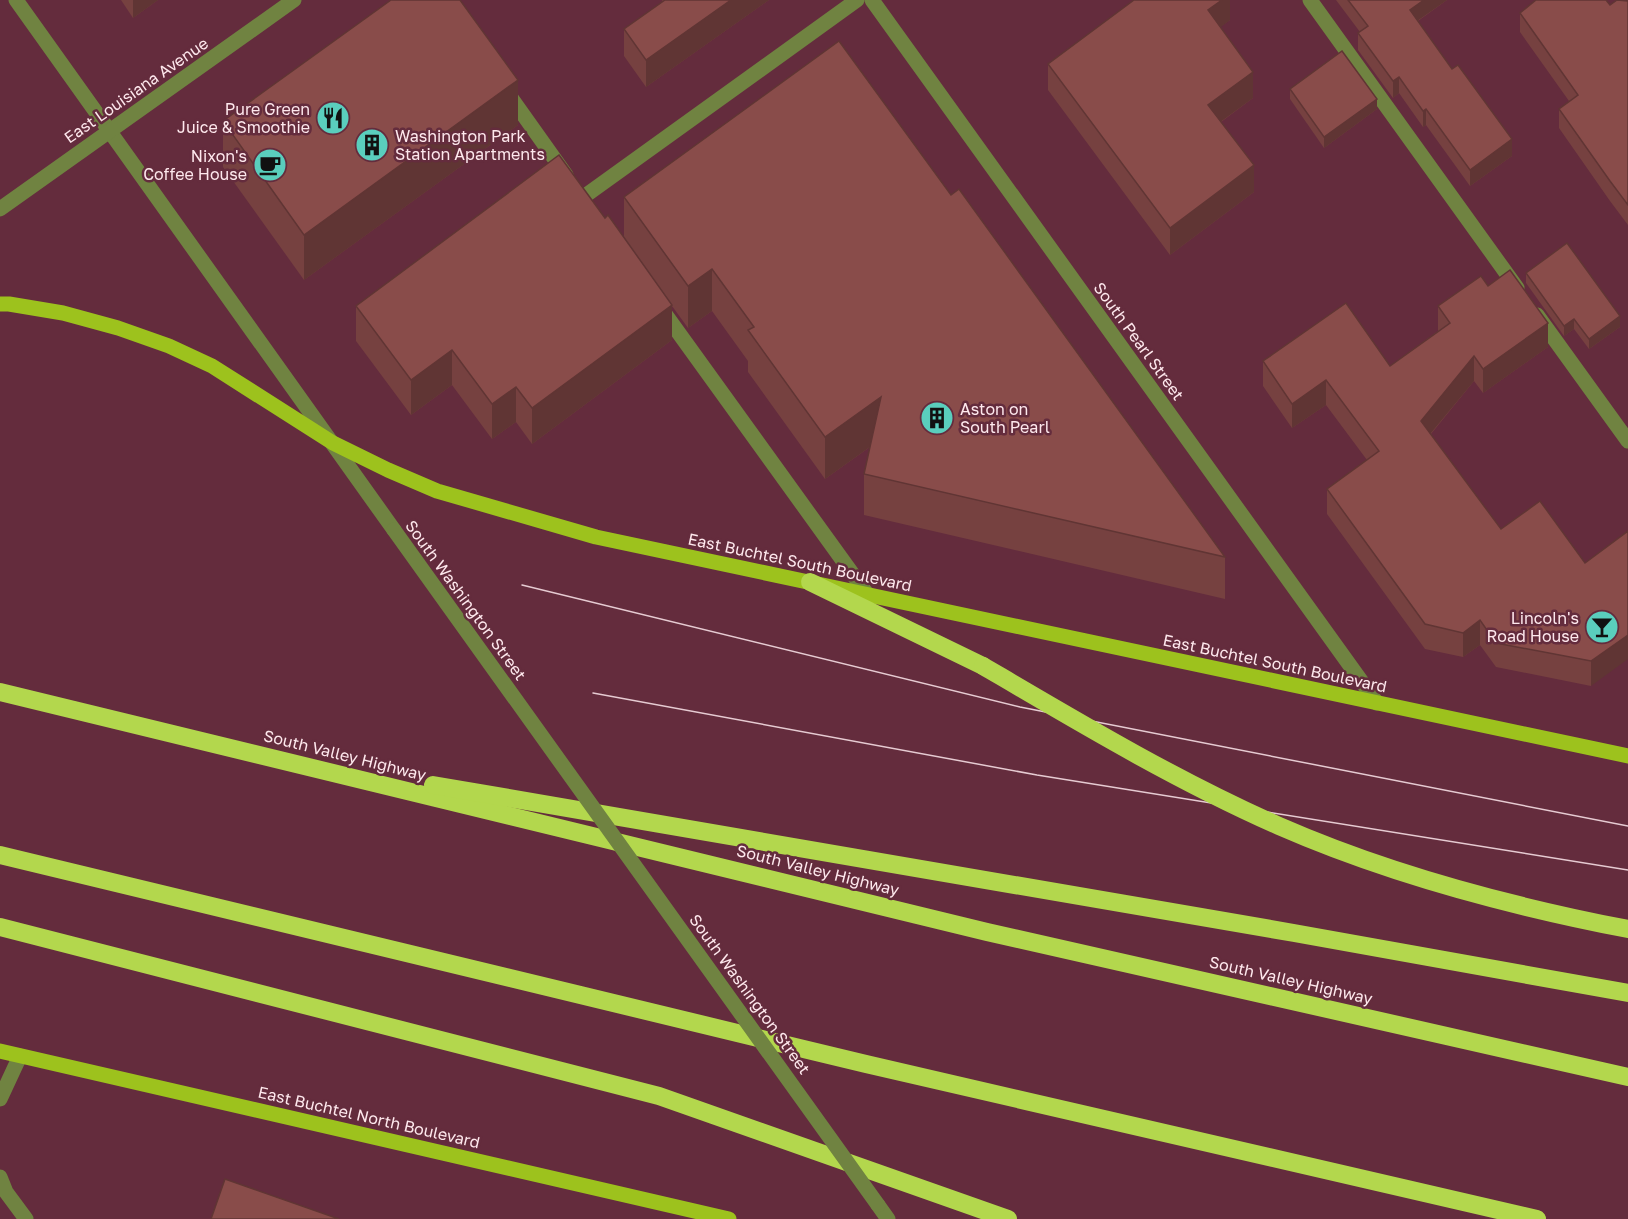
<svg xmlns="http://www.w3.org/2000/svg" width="1628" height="1219" font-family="'Golos Text',sans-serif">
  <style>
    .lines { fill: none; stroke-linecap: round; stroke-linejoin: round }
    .minor { stroke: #708341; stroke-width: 15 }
    .major { stroke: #9dc21d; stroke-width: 15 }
    .highway { stroke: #b3d74d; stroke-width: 18 }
    .tram { stroke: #e6cbd2; stroke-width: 1.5 }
    .minor-bridge { stroke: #708341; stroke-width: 15 }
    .highway-bridge { stroke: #b3d74d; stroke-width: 18 }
    .wall { fill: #764140 }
    .shaded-wall { fill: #603534 }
    .building { fill: #894c4a; stroke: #603534; stroke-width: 1.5 }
    .labels { text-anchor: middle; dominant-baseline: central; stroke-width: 5; stroke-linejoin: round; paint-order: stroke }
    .street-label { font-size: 16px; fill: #fee8ed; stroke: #642c3d }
    .poi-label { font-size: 16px; fill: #fee8ed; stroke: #642c3d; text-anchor: end }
  </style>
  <rect width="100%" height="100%" fill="#642c3d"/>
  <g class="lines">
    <g class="minor">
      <polyline points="16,0 394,530"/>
      <polyline points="872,0 1377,703"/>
      <polyline points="1310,0 1517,288"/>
      <polyline points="507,92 566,175"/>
      <polyline points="582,198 857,0"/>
      <polyline points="0,209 294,0"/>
      <polyline points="660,307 867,594"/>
      <polyline points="1537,315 1628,441"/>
      <polyline points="0,1099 20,1056"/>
      <polyline points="0,1177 6,1192 26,1219"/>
      <polyline points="878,1205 888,1219"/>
    </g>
    <g class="major">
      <polyline points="0,304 9,304 63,313 118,328 169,346 212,366 333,443 388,470 437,491 596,537 1628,756"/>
      <polyline points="0,1051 729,1219"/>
    </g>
    <g class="highway">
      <polyline points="810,582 983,666"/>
      <polyline points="0,692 987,932 1628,1077"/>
      <polyline points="433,785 1294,933 1628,993"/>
      <polyline points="0,855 866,1064 1537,1219"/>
      <polyline points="0,927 659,1096 1008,1219"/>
    </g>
    <g class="tram">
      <polyline points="522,585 1020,707 1628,826"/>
      <polyline points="593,693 1037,775 1628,870"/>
    </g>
    <polyline class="minor-bridge" points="394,530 878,1205"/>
    <path class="highway-bridge" d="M983,666C1080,723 1177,781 1279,826C1391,875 1509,906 1628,929"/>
  </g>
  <g class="wall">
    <polygon points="121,0 158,0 133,18"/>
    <polygon points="662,0 769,0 646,87 624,56 624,29 663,2"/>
    <polygon points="1230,0 1230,20 1220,27 1253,98 1221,122 1254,192 1170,255 1048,90 1048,64"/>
    <polygon points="1336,0 1447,0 1418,21 1512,156 1470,186 1426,125 1423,127 1399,93 1393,98 1358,50 1358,33 1360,32"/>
    <polygon points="1628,1 1628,225 1610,201 1559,128 1559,109 1569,101 1520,32 1520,13 1610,5"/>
    <polygon points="1290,89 1377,109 1324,148 1290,99"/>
    <polygon points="223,121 518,125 304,280 223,167"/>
    <polygon points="951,195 1225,557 1225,599 864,515 864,474 870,447 825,479 748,372 748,361 712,311 688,328 672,306 672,340 532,444 516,422 492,439 452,385 411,415 356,341 356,306 605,218 624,237 624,197"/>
    <polygon points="1526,273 1620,327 1589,349 1574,329 1564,336 1526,283"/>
    <polygon points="1488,286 1548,347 1483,393 1474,381 1431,434 1501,529 1585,563 1628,531 1591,686 1496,667 1480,645 1463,657 1425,649 1327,514 1327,489 1367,460 1326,405 1292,428 1263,386 1263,361 1390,366 1438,331 1438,306"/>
  </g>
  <g class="shaded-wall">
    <polygon points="133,0 158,0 133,18"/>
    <polygon points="731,0 769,0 646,87 646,60"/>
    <polygon points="1222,0 1230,0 1230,20 1208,37 1208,10"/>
    <polygon points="1424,0 1447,0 1410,26 1410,10"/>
    <polygon points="1253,72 1253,98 1208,131 1208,105"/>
    <polygon points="1399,77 1399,93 1393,98 1393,81"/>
    <polygon points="518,80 518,125 304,280 304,235"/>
    <polygon points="1377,99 1377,109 1324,148 1324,137"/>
    <polygon points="1426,109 1426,125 1423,127 1423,111"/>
    <polygon points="1512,139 1512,156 1470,186 1470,170"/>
    <polygon points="1254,165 1254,192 1170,255 1170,228"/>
    <polygon points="712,269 712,311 688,328 688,286"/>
    <polygon points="672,305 672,340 532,444 532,408"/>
    <polygon points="1620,316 1620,327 1589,349 1589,339"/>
    <polygon points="1574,319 1574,329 1564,336 1564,326"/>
    <polygon points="1548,323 1548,347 1483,393 1483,369"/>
    <polygon points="452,350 452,385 411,415 411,380"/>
    <polygon points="1474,356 1474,381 1421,445 1421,421"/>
    <polygon points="1326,380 1326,405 1292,428 1292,404"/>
    <polygon points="516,387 516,422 492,439 492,404"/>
    <polygon points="881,397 881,439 825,479 825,437"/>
    <polygon points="1480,620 1480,645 1463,657 1463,633"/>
    <polygon points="1628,635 1628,659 1591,686 1591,661"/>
  </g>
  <g class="building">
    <polygon points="391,0 460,0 518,80 304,235 223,121"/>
    <polygon points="665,0 731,0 646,60 624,29"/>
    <polygon points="1134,0 1222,0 1208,10 1253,72 1208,105 1254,165 1170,228 1048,64"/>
    <polygon points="1348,0 1424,0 1410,10 1452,69 1458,65 1512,139 1470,170 1426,109 1423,111 1399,77 1393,81 1358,33 1368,26"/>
    <polygon points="1536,0 1606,0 1610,5 1617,0 1628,1 1628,205 1610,181 1559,109 1578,95 1520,13"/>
    <polygon points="839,41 951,195 959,189 1225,557 864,474 881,397 825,437 748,330 754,327 712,269 688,286 624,197"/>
    <polygon points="1342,51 1377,99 1324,137 1290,89"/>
    <polygon points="559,155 605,218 608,215 672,305 532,408 516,387 492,404 452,350 411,380 356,306"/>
    <polygon points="1567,243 1620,316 1589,339 1574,319 1564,326 1526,273"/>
    <polygon points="1510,270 1548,323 1483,369 1474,356 1421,421 1501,529 1540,501 1585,563 1628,531 1628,635 1591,661 1496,643 1480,620 1463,633 1425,624 1327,489 1379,451 1326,380 1292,404 1263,361 1346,303 1390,366 1450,323 1438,306 1481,276 1488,286"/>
    <polygon points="225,1179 339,1219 211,1219"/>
  </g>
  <defs>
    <g id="restaurant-disc" transform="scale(1.725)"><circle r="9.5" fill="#5acebd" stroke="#642c3d"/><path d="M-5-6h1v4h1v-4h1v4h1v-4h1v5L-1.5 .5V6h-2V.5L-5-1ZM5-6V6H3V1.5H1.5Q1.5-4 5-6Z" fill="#111"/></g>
    <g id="building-disc" transform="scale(1.725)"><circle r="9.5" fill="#5acebd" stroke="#642c3d"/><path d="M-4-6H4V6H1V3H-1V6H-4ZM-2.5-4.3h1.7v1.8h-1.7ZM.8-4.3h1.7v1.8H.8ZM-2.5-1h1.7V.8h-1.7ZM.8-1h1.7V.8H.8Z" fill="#111"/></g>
    <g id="cafe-disc" transform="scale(1.725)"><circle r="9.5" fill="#5acebd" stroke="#642c3d"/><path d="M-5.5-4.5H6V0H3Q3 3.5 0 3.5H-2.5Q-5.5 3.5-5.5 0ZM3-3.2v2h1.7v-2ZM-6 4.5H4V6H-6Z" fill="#111"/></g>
    <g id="bar-disc" transform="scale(1.725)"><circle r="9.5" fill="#5acebd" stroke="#642c3d"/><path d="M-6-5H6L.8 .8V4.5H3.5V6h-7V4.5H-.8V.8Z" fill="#111"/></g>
  </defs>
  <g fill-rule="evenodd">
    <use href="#restaurant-disc" x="333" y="118"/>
    <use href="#building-disc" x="372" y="145"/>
    <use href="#cafe-disc" x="270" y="165"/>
    <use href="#building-disc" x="937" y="418"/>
    <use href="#bar-disc" x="1602" y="627"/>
  </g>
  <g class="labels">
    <g class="street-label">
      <text transform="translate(136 90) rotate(-35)">East Louisiana Avenue</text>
      <text transform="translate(1139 341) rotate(54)">South Pearl Street</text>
      <text transform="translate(800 562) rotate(12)">East Buchtel South Boulevard</text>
      <text transform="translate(466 600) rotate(54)">South Washington Street</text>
      <text transform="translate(1275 663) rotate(12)">East Buchtel South Boulevard</text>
      <text transform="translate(345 755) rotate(14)">South Valley Highway</text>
      <text transform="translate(818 870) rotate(14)">South Valley Highway</text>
      <text transform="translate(1291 980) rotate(13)">South Valley Highway</text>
      <text transform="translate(750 994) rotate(54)">South Washington Street</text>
      <text transform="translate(369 1117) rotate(13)">East Buchtel North Boulevard</text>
    </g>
    <g class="poi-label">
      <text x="310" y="109">Pure Green<tspan x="310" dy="18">Juice &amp; Smoothie</tspan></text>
      <text x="395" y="136" text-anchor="start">Washington Park<tspan x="395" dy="18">Station Apartments</tspan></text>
      <text x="247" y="156">Nixon's<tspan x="247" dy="18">Coffee House</tspan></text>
      <text x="960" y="409" text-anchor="start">Aston on<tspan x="960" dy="18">South Pearl</tspan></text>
      <text x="1579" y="618">Lincoln's<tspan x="1579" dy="18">Road House</tspan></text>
    </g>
  </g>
</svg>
